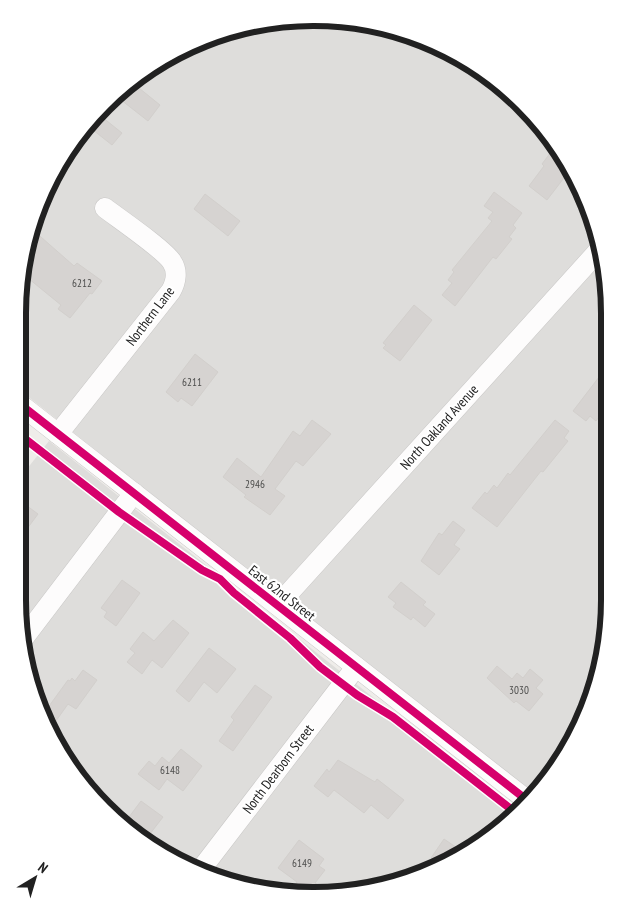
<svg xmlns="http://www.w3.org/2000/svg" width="627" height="913" font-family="'PT Sans Narrow',sans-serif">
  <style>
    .residential { fill: #dedddb }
    .building { fill: #d6d3d1; stroke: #d2cfcc }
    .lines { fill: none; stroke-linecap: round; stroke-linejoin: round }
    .minor-casing { stroke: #c8c7c6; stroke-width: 21 }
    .minor { stroke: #fdfcfc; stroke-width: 20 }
    .cycleway-casing { stroke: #fff; stroke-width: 11 }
    .cycleway { stroke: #d6006c; stroke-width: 8 }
    .labels { text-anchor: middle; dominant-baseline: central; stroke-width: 4.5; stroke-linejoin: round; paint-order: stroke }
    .number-label { font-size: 11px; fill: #4e4e4d }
    .street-label { font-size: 14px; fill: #212121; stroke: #fff }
    .rim { fill: none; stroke: #212121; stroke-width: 6 }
  </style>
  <rect width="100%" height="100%" fill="#efedea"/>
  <g class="residential">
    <polygon points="314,18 427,40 523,104 579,182 604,256 609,599 587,713 532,795 21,391 23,256 57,166 104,104 200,40"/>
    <polygon points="49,441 518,812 445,865 371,890 275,893 200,873 119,822 67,764 28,676 18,599 19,479"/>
  </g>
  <g class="building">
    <polygon points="134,84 160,105 148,121 116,96"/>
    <polygon points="97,113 122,133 112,145 88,126"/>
    <polygon points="554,148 570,170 547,200 529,186 544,166 542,164"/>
    <polygon points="494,192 522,213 513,225 516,228 509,237 512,239 496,259 493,257 455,306 442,295 452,283 448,280 454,272 452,270 492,221 488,218 493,212 484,206"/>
    <polygon points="205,194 240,221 228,236 194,209"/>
    <polygon points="33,230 74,266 77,263 102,281 92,294 90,293 70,318 58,309 61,305 23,274 23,256"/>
    <polygon points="414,305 432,320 400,361 383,348 386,345 383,343"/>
    <polygon points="195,354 218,372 192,406 181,398 178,402 166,392"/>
    <polygon points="606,368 606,407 596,421 590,416 586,421 573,411"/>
    <polygon points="312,420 331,434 303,466 296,461 275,489 285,496 270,515 244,497 246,495 223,477 237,458 261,477 293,431 300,436"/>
    <polygon points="555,420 569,431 564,438 568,441 543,472 541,471 497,527 472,508 485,492 487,494 494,485 497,488 508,473 510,475"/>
    <polygon points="19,500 38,514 18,541 19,525"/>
    <polygon points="453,521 465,530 454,545 460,549 439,575 421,561 439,533 442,535"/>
    <polygon points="122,580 140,593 116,626 104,617 107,612 101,608"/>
    <polygon points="401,582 426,602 423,605 435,614 425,627 413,617 411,620 393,607 396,603 388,597"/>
    <polygon points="173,620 189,633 162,668 152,660 142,674 127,662 135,653 130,649 143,632 154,641"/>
    <polygon points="209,648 236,669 217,693 204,682 189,702 176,691"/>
    <polygon points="497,666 512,679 517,673 523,678 530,669 543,680 536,688 543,694 529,711 516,701 514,703 487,678"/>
    <polygon points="83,670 97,680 76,709 68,704 51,728 44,713 68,680 70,681 72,678 75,681"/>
    <polygon points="255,685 272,697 233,751 219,741 234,720 231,717"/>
    <polygon points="181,749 202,766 183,791 167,779 159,790 138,774 149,761 155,766 162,757 169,763"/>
    <polygon points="338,760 375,782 377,779 404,800 388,819 371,805 364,813 334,790 328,797 314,786 327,769 329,772"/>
    <polygon points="141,801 163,817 146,839 123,825"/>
    <polygon points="444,839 463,852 441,866 431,858"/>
    <polygon points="299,840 324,859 319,866 325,870 315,883 326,891 289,893 297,882 278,868"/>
  </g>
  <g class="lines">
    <g class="minor-casing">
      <g id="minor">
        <polyline points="21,405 528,801"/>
        <path d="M58,434L171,291C176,282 178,271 172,262C165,250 118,218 105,208"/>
        <polyline points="278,605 601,248"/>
        <polyline points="23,639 134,493"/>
        <polyline points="199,872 356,667"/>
      </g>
    </g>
    <use href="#minor" class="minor"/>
    <g class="cycleway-casing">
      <g id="cycleway">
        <polyline points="21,405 528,801"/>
        <polyline points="20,435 119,512 202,570 220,579 234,593 290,638 320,667 357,695 393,717 516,813"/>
      </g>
    </g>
    <use href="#cycleway" class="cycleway"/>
  </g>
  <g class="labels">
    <g class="number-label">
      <text x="82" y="283">6212</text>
      <text x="192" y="382">6211</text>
      <text x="255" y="484">2946</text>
      <text x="519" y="690">3030</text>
      <text x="170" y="770">6148</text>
      <text x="302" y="863">6149</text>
    </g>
    <g class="street-label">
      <text transform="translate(150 316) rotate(-53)">Northern Lane</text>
      <text transform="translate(439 427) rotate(-48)">North Oakland Avenue</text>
      <text transform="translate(282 593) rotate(38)">East 62nd Street</text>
      <text transform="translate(278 769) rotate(-53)">North Dearborn Street</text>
    </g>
  </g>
  <path d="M0 0H627V913H0ZM313 26H314A287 287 0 0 1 601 313V600A287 287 0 0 1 314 887H313A287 287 0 0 1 26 600V313A287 287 0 0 1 313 26Z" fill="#fff" fill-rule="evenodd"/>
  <path class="rim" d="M313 26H314A287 287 0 0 1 601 313V600A287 287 0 0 1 314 887H313A287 287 0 0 1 26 600V313A287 287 0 0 1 313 26Z"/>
  <g transform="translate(35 878) rotate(38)" stroke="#ffffff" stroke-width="4" paint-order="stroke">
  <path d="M0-4L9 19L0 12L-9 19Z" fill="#212121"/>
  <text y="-8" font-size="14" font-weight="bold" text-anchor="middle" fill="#212121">N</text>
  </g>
</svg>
